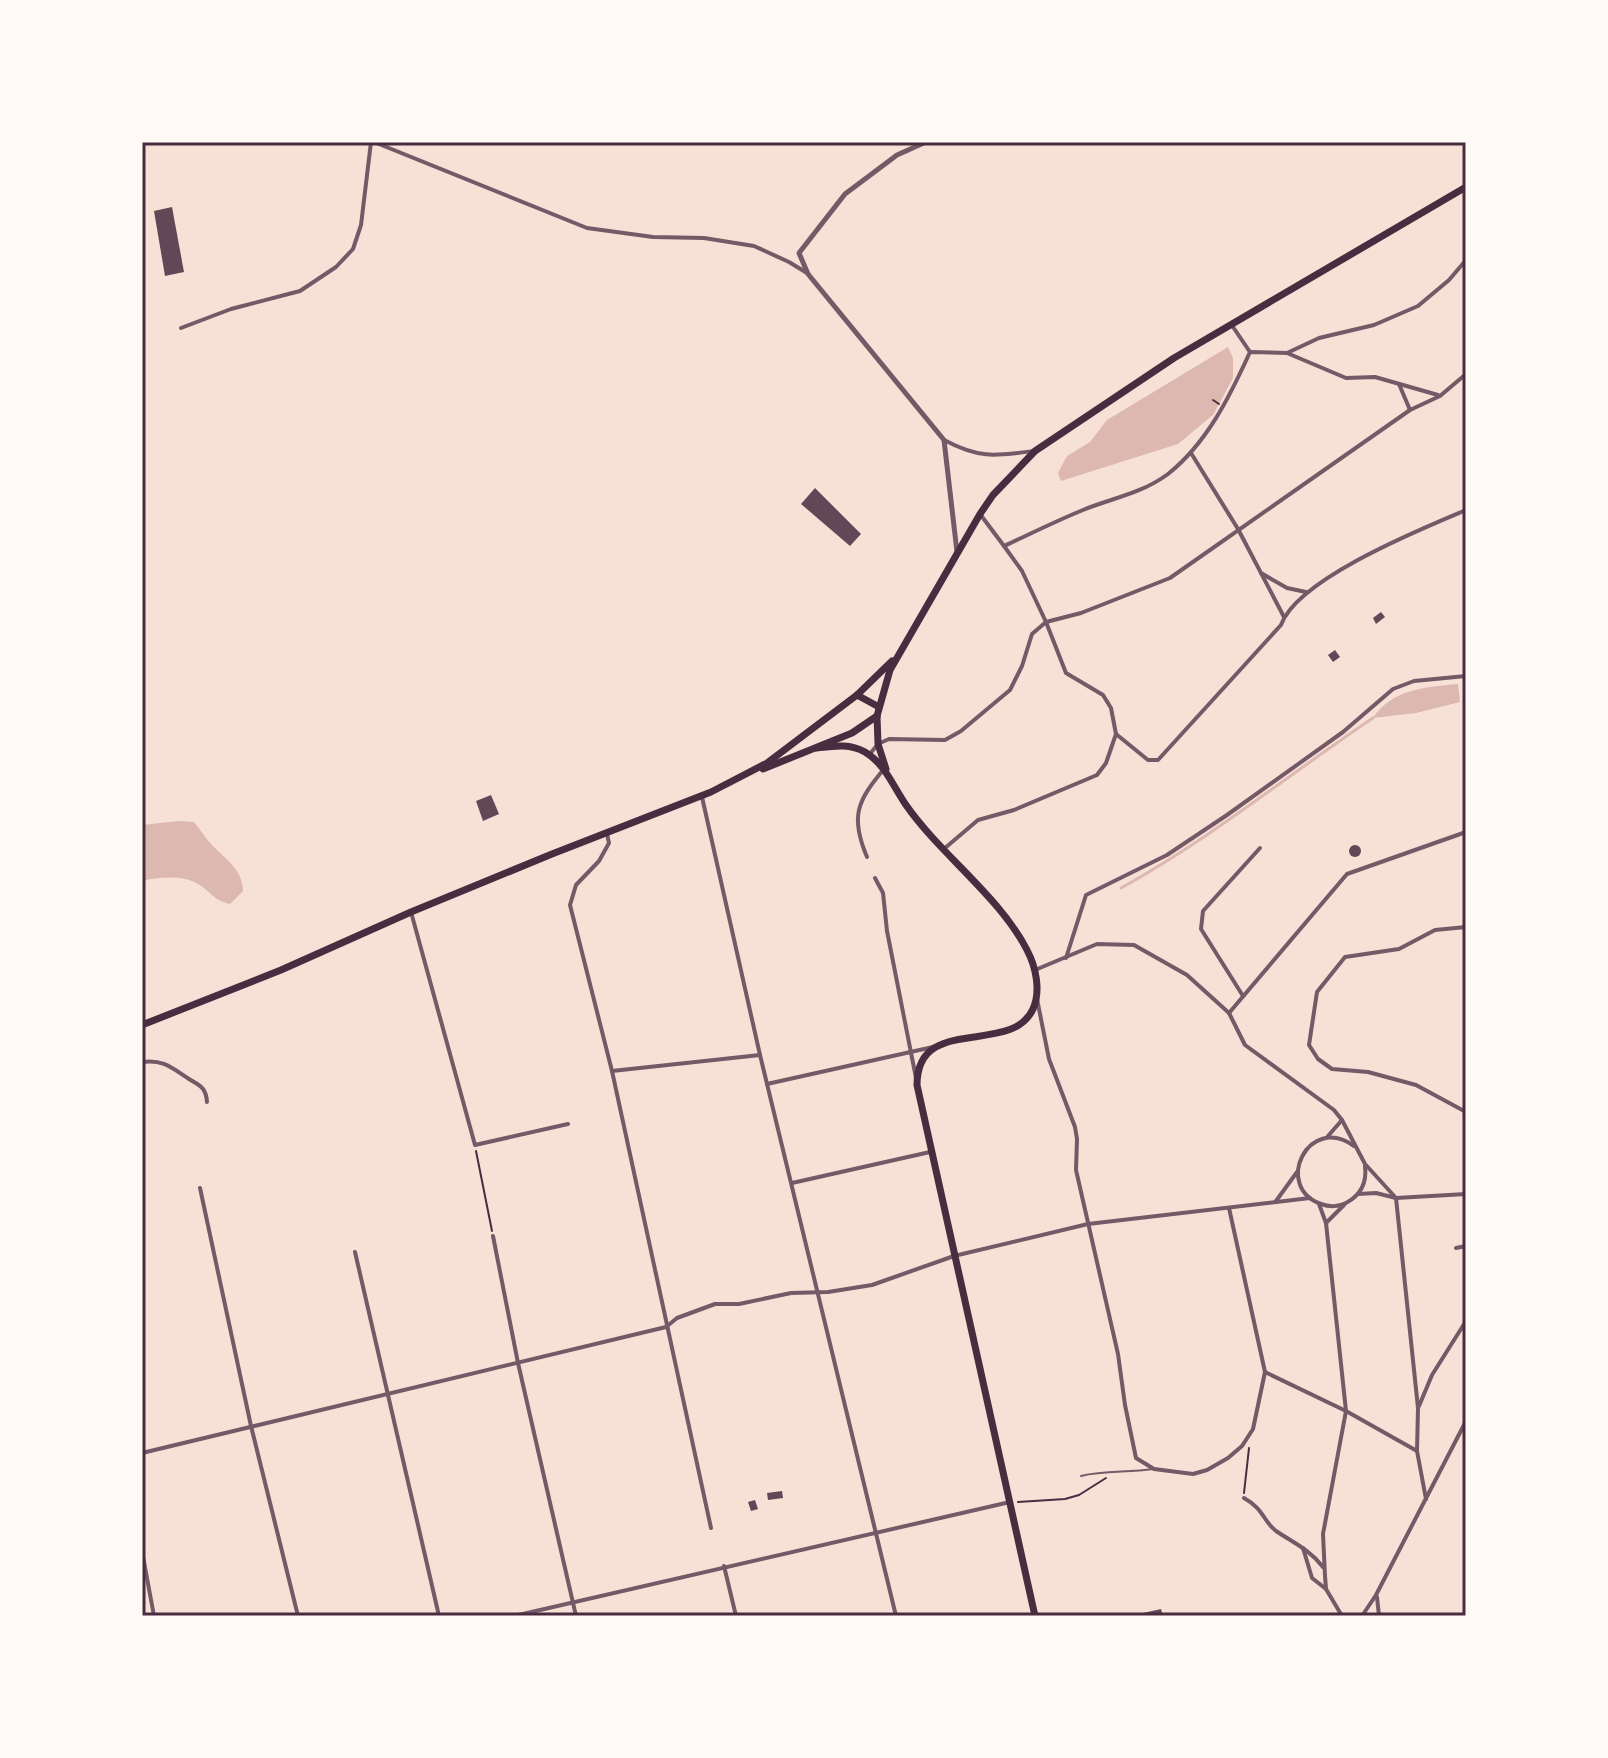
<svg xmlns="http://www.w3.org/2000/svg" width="1608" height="1758" font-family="'DejaVu Sans',sans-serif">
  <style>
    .water { fill: #dcb8b0 }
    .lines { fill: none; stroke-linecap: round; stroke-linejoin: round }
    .stream { stroke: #dcb8b0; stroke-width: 3 }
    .building { fill: #644757 }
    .path { stroke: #4a2c40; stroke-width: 2 }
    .service { stroke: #755966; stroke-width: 2 }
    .minor { stroke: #755966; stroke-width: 4 }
    .tertiary { stroke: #755966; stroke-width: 5 }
    .primary { stroke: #4a2c40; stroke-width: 7 }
    .neatline { fill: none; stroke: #4a2c40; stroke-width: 3 }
  </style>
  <rect width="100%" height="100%" fill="#f7e1d7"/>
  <g class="water">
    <polygon points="1228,347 1233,358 1233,378 1213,415 1178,444 1061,481 1058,473 1067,456 1090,442 1107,420"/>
    <path d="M1458,684L1460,702L1416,713L1373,718C1392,689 1426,687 1458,684Z"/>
    <path d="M179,821L194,822C201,830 207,841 215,848C228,861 243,871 243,891L230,904C212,900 212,892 198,884C183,875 159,877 142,881V825Z"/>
  </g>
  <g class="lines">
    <path class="stream" d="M1121,888C1210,839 1288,775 1373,718"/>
  </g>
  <g class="building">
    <polygon points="172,207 184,272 165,276 154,211"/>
    <polygon points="815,488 861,534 850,546 801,504"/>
    <polygon points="1381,612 1385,617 1376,624 1373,618"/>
    <polygon points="1335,650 1340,657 1333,662 1328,655"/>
    <polygon points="491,795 499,814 483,821 476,801"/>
    <circle cx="1355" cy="851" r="6"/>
    <polygon points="782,1491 783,1498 768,1500 767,1493"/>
    <polygon points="755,1500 758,1509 751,1511 748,1502"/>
    <polygon points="1161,1609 1163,1616 1143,1616 1143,1613"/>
  </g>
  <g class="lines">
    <g class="path">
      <polyline points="1213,400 1219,404"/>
      <polyline points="476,1151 492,1231"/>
      <polyline points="1244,1493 1249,1448"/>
      <polyline points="1018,1502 1065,1499 1079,1495 1106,1478"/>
    </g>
    <path class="service" d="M1081,1476C1105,1470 1128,1473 1153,1469"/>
    <g class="minor">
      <polyline points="374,142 587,228 653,237 704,238 754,246 789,262 807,273"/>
      <polyline points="1231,324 1250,352"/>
      <polyline points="181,328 231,309 300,291 336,267 353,249 361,225 371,142"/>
      <polyline points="1287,353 1346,378 1375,377 1438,395"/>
      <polyline points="1399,384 1410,410"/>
      <path d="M944,440C980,459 995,456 1034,451"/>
      <polyline points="1191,453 1238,529 1284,617"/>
      <path d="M980,514L1004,546C1030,534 1056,521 1083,510C1112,498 1141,494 1168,474C1207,443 1230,396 1250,352L1287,353L1319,338L1374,325L1418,306L1449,280L1466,260"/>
      <polyline points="1004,546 1022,571 1046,622 1066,673 1103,695 1111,708 1116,734"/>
      <polyline points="1261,573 1287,588 1306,592"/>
      <polyline points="869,755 878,744 889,739 945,740 961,731 1010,690 1022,666 1032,634 1046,622 1081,613 1170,578 1410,410 1440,396 1466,374"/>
      <polyline points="702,797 760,1055 896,1616"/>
      <polyline points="607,834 609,843 599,861 576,885 570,905 612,1071 711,1528"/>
      <path d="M945,848L978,820L1014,810L1097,775L1106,763L1116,734L1148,760H1158L1281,625C1297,579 1421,529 1466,510"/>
      <path d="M867,857C850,817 857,801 884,769"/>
      <polyline points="875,878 883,893 887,931 916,1078"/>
      <polyline points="411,912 475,1145 568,1124"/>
      <polyline points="1466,927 1435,930 1399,949 1345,957 1317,992 1309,1045 1318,1059 1332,1069 1368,1072 1416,1085 1466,1112"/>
      <polyline points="1066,958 1086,895 1167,855 1227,815 1343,732 1393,689 1414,681 1466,676"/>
      <polyline points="1035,970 1097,944 1134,945 1187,975 1229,1013 1245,1045 1334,1110 1342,1120 1365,1164 1396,1198"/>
      <polyline points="1243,996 1201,929 1203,911 1260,848"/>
      <polyline points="1037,999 1049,1059 1075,1127 1077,1139 1076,1170 1118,1354 1125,1405 1136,1458 1154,1469 1193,1474 1207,1470 1228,1458 1242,1446 1253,1429 1265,1372 1229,1208"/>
      <polyline points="1229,1013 1347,874 1466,832"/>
      <path d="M142,1062C163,1059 172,1068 189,1079C200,1086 206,1087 207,1102"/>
      <polyline points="612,1071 760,1055"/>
      <polyline points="767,1084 933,1047"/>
      <polyline points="1328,1136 1342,1120"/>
      <path d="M1354,1146C1308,1113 1273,1187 1321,1204C1329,1207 1339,1207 1346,1203C1361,1195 1367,1182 1365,1166"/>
      <polyline points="792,1183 930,1152"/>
      <polyline points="200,1188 251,1426 298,1616"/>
      <polyline points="1358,1194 1376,1193 1396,1198 1466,1194"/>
      <polyline points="1396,1198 1418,1408 1417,1451 1426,1499"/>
      <polyline points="1276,1201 1297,1172"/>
      <polyline points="1319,1204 1326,1223 1346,1411 1323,1534 1325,1576 1326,1589 1342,1616"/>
      <polyline points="1326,1223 1344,1205"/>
      <polyline points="493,1236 518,1363 576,1616"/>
      <polyline points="1456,1248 1466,1246"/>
      <polyline points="355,1252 439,1616"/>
      <polyline points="1265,1372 1346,1411 1417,1451"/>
      <polyline points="1419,1406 1432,1375 1466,1321"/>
      <polyline points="142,1453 666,1327 677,1318 715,1304 739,1304 791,1293 828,1292 872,1285 954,1256 1088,1224 1310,1198"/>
      <path d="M1244,1498C1264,1509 1263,1521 1276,1531C1294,1543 1310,1550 1323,1567"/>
      <polyline points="1303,1548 1312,1578 1326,1589"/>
      <polyline points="142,1551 154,1616"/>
      <polyline points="724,1566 736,1616"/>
      <polyline points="1377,1597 1379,1616"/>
      <polyline points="514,1616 1010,1502"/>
      <polyline points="1362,1616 1376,1595 1466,1421"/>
    </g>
    <polyline class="tertiary" points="926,142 897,155 845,194 799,253 808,274 944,440 957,552"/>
    <g class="primary">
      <polyline points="857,695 879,707"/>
      <path d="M817,748C833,746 850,743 865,752C885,764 893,786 906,805C940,854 1000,897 1027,950C1036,967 1041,991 1033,1009C1011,1057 917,1013 917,1085L1035,1616"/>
      <polyline points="763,769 852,733 877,716"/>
      <polyline points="886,769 878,744 877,716 890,670 980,514 993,495 1035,451 1174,358 1466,187"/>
      <polyline points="142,1025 281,970 411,912 552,854 711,792 767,763 857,695 892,661"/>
    </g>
  </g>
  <rect width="1608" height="1758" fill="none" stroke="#fffaf5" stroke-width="288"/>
  <rect x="144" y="144" width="1320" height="1470" class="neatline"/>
</svg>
